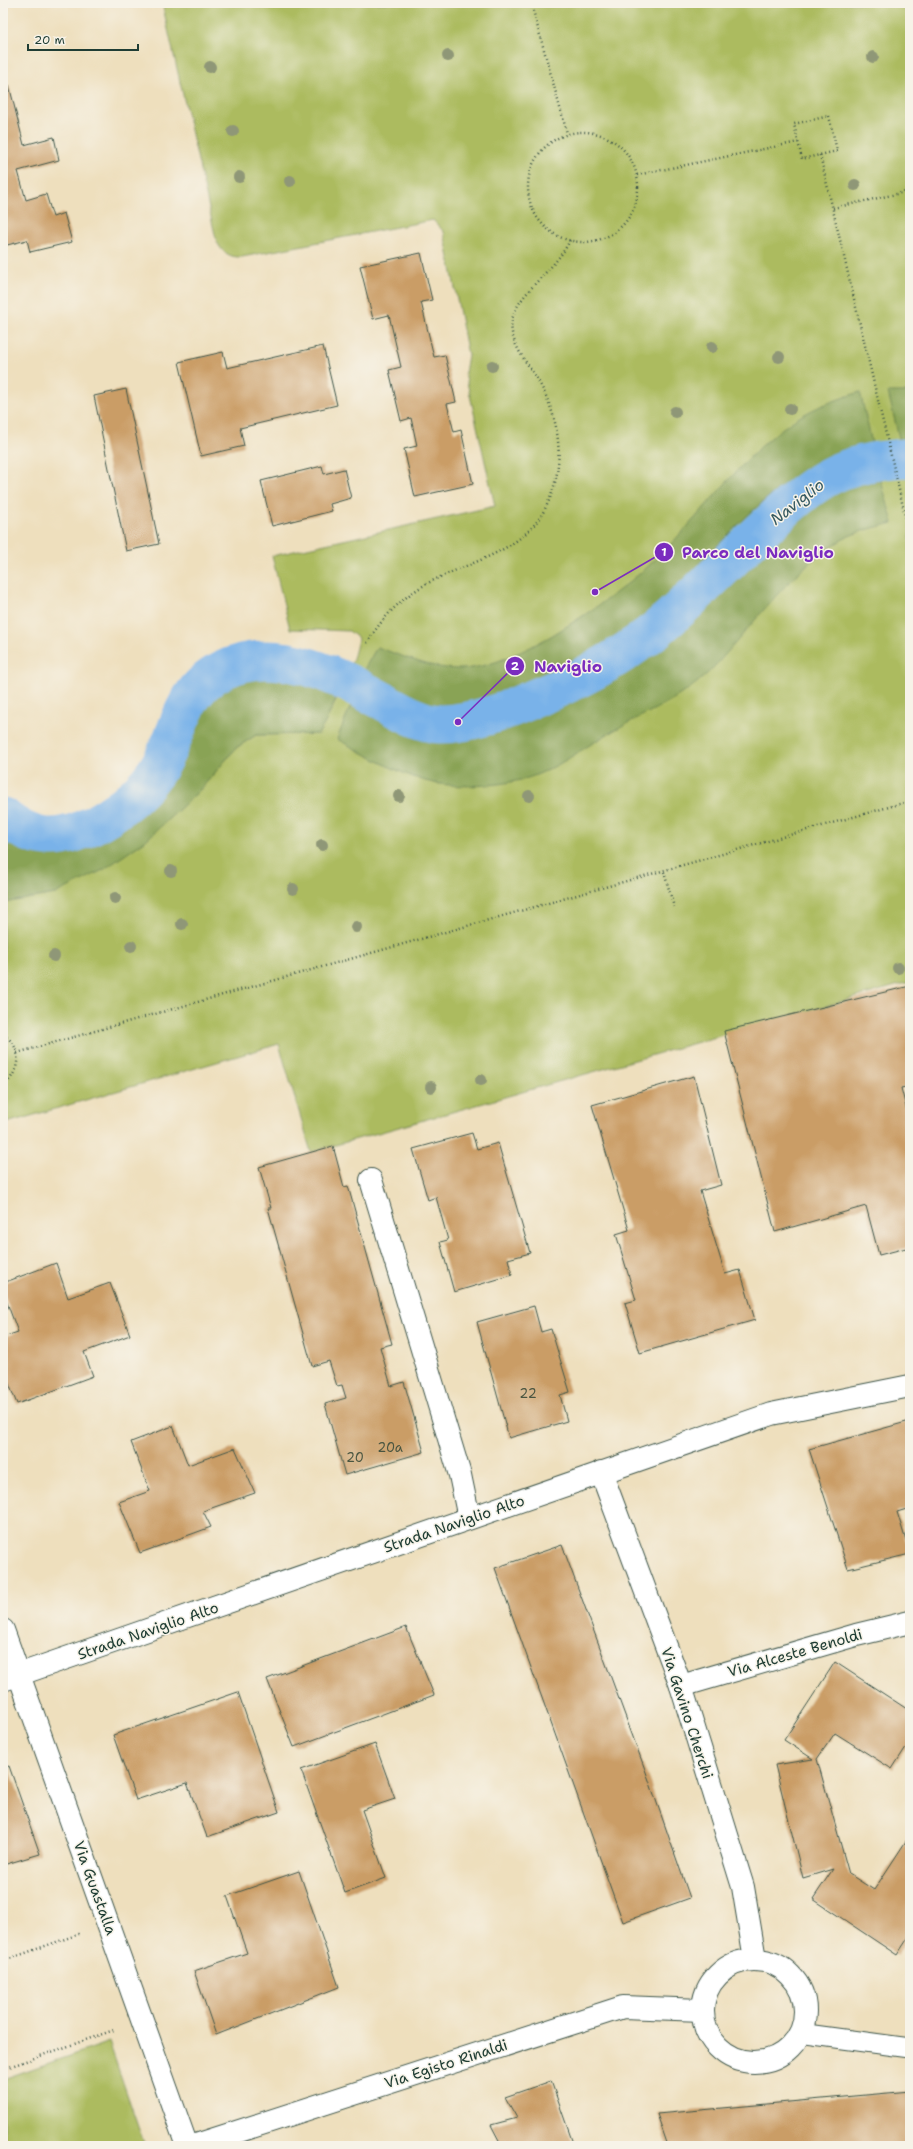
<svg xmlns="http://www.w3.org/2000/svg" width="913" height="2149" font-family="'Shantell Sans',sans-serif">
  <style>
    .green { fill: #acbb5e; stroke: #667c49 }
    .forest { fill: #89a355; stroke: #547044 }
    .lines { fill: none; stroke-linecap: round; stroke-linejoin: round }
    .canal { stroke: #79b2e9; stroke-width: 39 }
    .building { fill: #ca9d66 }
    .lane-casing { stroke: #3e5549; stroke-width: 21 }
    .street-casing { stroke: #3e5549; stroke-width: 24 }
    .path { stroke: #3e5549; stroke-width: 2.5; stroke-dasharray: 1 3; stroke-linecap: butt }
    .lane { stroke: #fff; stroke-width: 19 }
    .street { stroke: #fff; stroke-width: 22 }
    .tree { fill: #8f9777 }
    .labels { text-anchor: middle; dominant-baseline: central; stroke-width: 3; stroke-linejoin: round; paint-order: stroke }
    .number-label { font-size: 13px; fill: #4a5540 }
    .street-label { font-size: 15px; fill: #1f3d34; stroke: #f7f3e8 }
    .water-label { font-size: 16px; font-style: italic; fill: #365a61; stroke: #f7f3e8 }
    .leader { fill: none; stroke: #7b2cbf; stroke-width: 1.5 }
    .callout-dot { fill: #7b2cbf; stroke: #f7f3e8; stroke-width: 1.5 }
    .mark-label { font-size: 12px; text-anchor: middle; font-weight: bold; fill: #fff }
    .callout-label { font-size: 16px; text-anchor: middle; font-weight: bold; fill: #7b2cbf; stroke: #f7f3e8; stroke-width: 3; stroke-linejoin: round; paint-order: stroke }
  </style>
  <rect width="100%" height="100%" fill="#f7f3e8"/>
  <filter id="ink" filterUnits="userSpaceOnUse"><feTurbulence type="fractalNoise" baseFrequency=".025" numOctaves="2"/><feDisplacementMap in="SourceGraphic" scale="8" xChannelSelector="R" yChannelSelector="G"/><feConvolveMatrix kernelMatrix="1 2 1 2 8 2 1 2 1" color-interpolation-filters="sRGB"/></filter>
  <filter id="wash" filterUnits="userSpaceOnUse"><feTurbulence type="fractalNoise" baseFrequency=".012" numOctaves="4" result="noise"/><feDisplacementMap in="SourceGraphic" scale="16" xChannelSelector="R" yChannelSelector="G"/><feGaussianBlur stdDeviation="0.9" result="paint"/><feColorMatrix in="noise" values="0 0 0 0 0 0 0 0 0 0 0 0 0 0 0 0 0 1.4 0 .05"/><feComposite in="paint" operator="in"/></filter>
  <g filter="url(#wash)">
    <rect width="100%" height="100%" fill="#eedfbd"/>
    <g class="green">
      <path d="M162,3H910V982L311,1152L279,1044L3,1124V903L55,894L199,791L236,748L256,735L318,734C333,711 354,664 358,638L349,631L290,629L272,556L495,506L465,373L468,355L444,232L433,220L242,257C229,258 220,251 216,239Z"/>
      <polygon points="109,2042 145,2146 3,2146 3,2079"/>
    </g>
    <g class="forest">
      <path d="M860,392L872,443C862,446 850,448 840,452C771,480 719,547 667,597C614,646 506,716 430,704C405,700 383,686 362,673L377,647C405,657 431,669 461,669C491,668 526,650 551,636C594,610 636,581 671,544C708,506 738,464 779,431C806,410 829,402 860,392Z"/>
      <polygon points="888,392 910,392 910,442 900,442"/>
      <path d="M880,477L893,523C878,527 862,530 849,536C793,564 753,627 710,671C682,699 647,712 613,731C587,745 563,765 536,775C507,787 449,790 419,779C390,769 363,753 337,739L351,705C381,721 411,739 447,740C476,740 507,728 534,716C579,696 623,672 662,642C710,604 757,555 802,513C828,494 849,486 880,477Z"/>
      <path d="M256,669C290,668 310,675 338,694L325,723L318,734L256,735L236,748L199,791L145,841L103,870L55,894L3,903V839C27,856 51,856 78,847C114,835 148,811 169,779C200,732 195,690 256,669Z"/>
    </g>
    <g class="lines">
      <path class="canal" d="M3,817C16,827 30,836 47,837C84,839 136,801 156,771C183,730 179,684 235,665C286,648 340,678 385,702C401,711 421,723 440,724C473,724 510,709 540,696C587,677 633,651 671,617C702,589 732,559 762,530C782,512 802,492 826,478C851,464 881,459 910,458"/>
    </g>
    <g id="blocks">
      <g class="building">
        <polygon points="9,85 24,145 54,137 59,160 18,171 26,200 46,194 53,217 64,213 72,242 30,252 27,240 3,246 3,87"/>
        <polygon points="421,253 432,300 421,302 434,357 445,355 456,402 447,404 454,432 461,430 473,484 415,497 404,449 417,446 411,418 401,421 389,370 401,367 389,315 373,319 360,266"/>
        <polygon points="323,346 337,405 240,428 244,446 201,456 179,362 223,352 227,368"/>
        <polygon points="126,389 159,544 126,551 94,396"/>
        <polygon points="322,466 324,474 344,469 351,498 330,504 332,511 272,526 261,481"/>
        <polygon points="910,986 910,1086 901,1088 910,1123 910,1247 879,1255 866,1206 775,1232 724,1031"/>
        <polygon points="694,1076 721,1185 700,1191 725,1274 740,1270 755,1320 640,1353 625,1303 636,1300 616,1234 629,1230 592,1105"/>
        <polygon points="472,1133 477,1149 498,1143 530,1253 508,1259 512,1275 454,1292 440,1242 448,1240 436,1197 428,1200 413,1149"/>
        <polygon points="333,1146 344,1187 348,1186 392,1344 380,1347 391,1386 404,1382 424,1452 345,1475 325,1404 346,1398 342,1385 337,1386 329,1361 312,1366 268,1208 271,1208 259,1167"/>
        <polygon points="56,1263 68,1298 110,1283 130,1335 84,1352 93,1376 17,1404 3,1369 3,1337 18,1332 3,1292 3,1283"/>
        <polygon points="534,1306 541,1332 551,1329 570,1392 560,1395 567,1421 509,1438 477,1322"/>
        <polygon points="910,1421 910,1508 897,1512 910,1554 848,1569 809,1449"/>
        <polygon points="173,1426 188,1465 235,1448 255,1493 203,1511 211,1527 140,1553 119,1502 150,1491 131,1442"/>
        <polygon points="562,1545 650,1783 690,1898 623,1922 495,1568"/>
        <polygon points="406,1627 434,1695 294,1747 267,1679"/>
        <polygon points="835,1662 910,1711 910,1741 892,1769 835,1733 817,1759 849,1874 874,1890 910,1835 910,1935 897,1955 813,1899 833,1869 803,1878 775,1765 813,1759 784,1740"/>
        <polygon points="238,1692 279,1812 207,1837 187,1783 136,1800 113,1735"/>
        <polygon points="375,1744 395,1799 362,1810 386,1878 345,1893 301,1770"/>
        <polygon points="9,1766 40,1854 3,1865 3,1768"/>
        <polygon points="299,1871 339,1987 216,2035 194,1971 247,1953 227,1896"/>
        <polygon points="551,2081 574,2146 502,2146 491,2125 517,2118 505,2097"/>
        <polygon points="910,2091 910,2146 668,2146 657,2114"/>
      </g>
    </g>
  </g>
  <g filter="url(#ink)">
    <use href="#blocks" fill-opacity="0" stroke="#3e5549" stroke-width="1"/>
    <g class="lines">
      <g class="lane-casing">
        <polyline id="lane" points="799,2033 910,2048"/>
      </g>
      <g class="street-casing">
        <g id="street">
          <polyline points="371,1180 460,1475 469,1518"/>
          <polyline points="601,1472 681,1686 743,1887 755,1959"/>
          <polyline points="3,1630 187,2146"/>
          <polyline points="3,1680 771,1414 910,1386"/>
          <polyline points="681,1686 856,1635 910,1622"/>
          <circle cx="754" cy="2011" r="51"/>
          <polyline points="193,2146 623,2007 702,2010"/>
        </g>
      </g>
      <g class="path">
        <polyline points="531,3 567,133"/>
        <polygon points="829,116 837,151 802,159 794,124"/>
        <circle cx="583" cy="187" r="55"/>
        <polyline points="820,155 910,536"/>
        <polyline points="637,175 798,142"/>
        <polyline points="833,208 910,191"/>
        <path d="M367,643C383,616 404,595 432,581C471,561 522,552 545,509C567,466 561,418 536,377C526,361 508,341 512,320C518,292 556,270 570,240"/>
        <polyline points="664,872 674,907"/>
        <path d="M3,1035C25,1047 19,1074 3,1086"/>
        <polyline points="17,1053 910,801"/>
        <polyline points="3,1961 79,1934"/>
        <polyline points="3,2069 114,2030"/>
      </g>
      <use href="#lane" class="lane"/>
      <use href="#street" class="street"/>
    </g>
    <g class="tree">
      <circle cx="448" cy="56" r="6"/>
      <circle cx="873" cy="57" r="6"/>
      <circle cx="210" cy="67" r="6"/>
      <circle cx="233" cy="131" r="6"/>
      <circle cx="239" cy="177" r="6"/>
      <circle cx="290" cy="181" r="6"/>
      <circle cx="855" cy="185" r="6"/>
      <circle cx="712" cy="347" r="6"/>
      <circle cx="779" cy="357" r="6"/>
      <circle cx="492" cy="366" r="6"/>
      <circle cx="790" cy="409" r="6"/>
      <circle cx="675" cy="412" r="6"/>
      <circle cx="399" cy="796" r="6"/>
      <circle cx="529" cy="796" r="6"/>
      <circle cx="322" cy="845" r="6"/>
      <circle cx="171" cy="871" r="6"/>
      <circle cx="293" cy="889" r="6"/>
      <circle cx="115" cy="898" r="6"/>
      <circle cx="182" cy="924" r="6"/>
      <circle cx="356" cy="927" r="6"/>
      <circle cx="131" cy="946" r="6"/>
      <circle cx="54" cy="956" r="6"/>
      <circle cx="898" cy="968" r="6"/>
      <circle cx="481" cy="1080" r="6"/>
      <circle cx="431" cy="1087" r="6"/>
    </g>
  </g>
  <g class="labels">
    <g class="number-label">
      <text x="528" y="1393">22</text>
      <text x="390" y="1447">20a</text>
      <text x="355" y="1457">20</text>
    </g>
    <g class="street-label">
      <text transform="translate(454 1524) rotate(-19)">Strada Naviglio Alto</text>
      <text transform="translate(148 1631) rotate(-19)">Strada Naviglio Alto</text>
      <text transform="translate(795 1653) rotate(-16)">Via Alceste Benoldi</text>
      <text transform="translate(687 1713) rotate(72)">Via Gavino Cherchi</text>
      <text transform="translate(95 1888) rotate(70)">Via Guastalla</text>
      <text transform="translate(446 2064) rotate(-18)">Via Egisto Rinaldi</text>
    </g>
    <g class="water-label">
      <text transform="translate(797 502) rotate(-38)">Naviglio</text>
    </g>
  </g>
  <path class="leader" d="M595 592L664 552M458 722L515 666"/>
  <g class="callout-dot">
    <circle cx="595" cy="592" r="4"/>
    <circle cx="458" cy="722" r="4"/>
    <circle cx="664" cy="552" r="10"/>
    <circle cx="515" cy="666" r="10"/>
  </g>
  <g class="mark-label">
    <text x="664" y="556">1</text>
    <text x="515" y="670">2</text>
  </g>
  <g class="callout-label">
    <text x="758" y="558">Parco del Naviglio</text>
    <text x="568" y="672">Naviglio</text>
  </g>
  <rect width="913" height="2149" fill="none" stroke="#f7f3e8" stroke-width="16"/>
  <path d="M28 44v6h110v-6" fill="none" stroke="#1f3d34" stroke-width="2"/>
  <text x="34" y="44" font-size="12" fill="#1f3d34" stroke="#f7f3e8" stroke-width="3" paint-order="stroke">20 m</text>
</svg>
